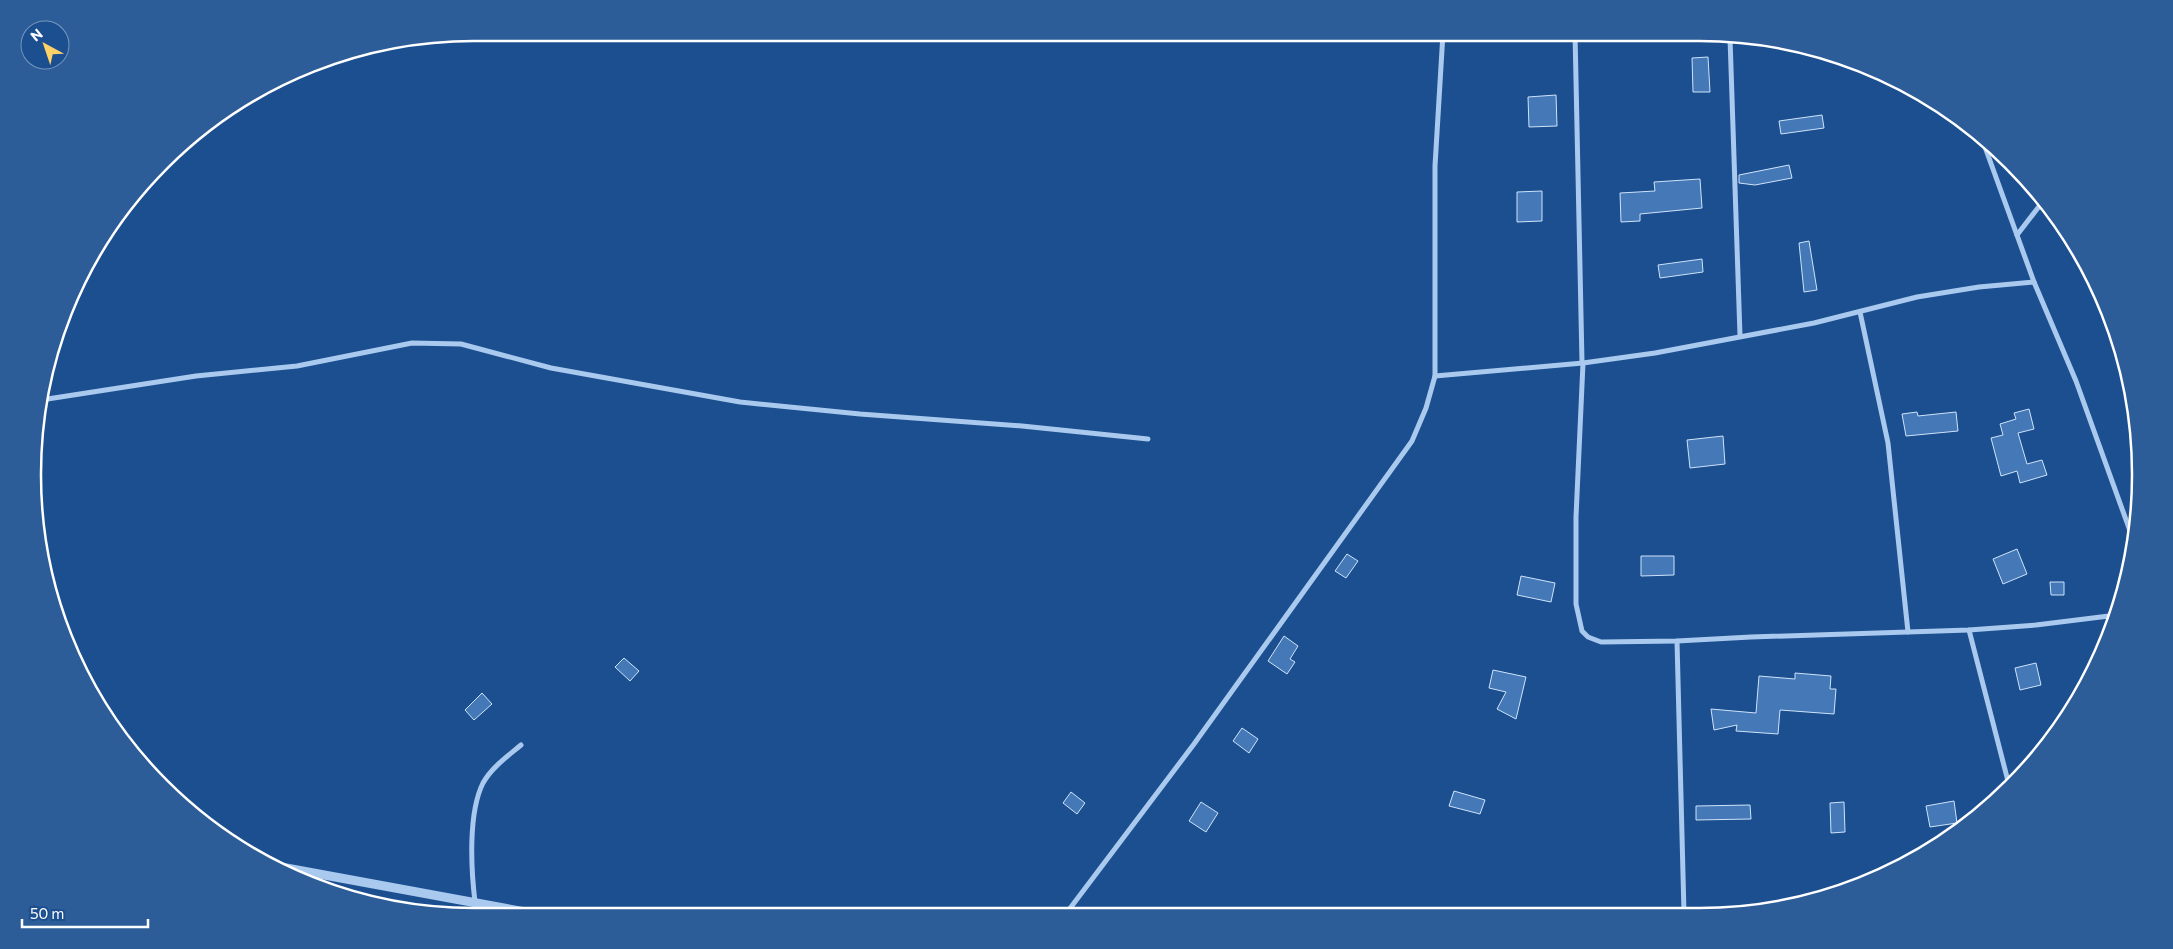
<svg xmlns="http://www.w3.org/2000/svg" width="2173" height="949" font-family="Commissioner,sans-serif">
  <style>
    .building { fill: #4478b7; stroke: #cfe3fa }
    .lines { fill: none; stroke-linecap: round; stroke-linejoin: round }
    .minor { stroke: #a9c9ee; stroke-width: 5 }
    .tertiary { stroke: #a9c9ee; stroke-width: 9 }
    .rim { fill: none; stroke: #fff; stroke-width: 2.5 }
  </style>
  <rect width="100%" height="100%" fill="#1b4f8f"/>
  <g class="building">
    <polygon points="1708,57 1710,92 1693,92 1692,58"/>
    <polygon points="1556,95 1557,126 1529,127 1528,97"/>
    <polygon points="1822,115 1824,128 1781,134 1779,121"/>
    <polygon points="1789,165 1792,178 1755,185 1739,183 1739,175"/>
    <polygon points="1700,179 1702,208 1640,214 1640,221 1621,222 1620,193 1655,191 1654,182"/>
    <polygon points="1542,191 1542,221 1517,222 1517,192"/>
    <polygon points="1809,241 1817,290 1804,292 1799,243"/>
    <polygon points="1702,259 1703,272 1660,278 1658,265"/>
    <polygon points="2029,409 2034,429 2018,433 2027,464 2042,460 2047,475 2020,483 2017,471 2001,476 1991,438 2003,435 2000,424 2016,419 2014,413"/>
    <polygon points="1917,412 1918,416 1956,412 1958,431 1906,436 1902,414"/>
    <polygon points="1723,436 1725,464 1690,468 1687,440"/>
    <polygon points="2017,549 2027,574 2003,584 1993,559"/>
    <polygon points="1347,554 1358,561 1346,578 1335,571"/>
    <polygon points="1641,556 1674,556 1674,575 1641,576"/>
    <polygon points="1521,576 1555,583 1551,602 1517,595"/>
    <polygon points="2050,582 2064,582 2064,595 2051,595"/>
    <polygon points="1284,636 1298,646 1290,659 1295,662 1287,674 1268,661"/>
    <polygon points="624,658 639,671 630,681 615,667"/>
    <polygon points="2036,663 2041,685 2020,690 2015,668"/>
    <polygon points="1493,670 1526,677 1516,719 1497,709 1506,692 1489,688"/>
    <polygon points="1795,673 1831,676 1830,689 1836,689 1834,714 1780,710 1778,734 1736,731 1737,725 1714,730 1711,709 1756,713 1759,676 1795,679"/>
    <polygon points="482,693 492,704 474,720 465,710"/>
    <polygon points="1242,728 1258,739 1249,753 1233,741"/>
    <polygon points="1454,791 1485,800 1480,814 1449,806"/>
    <polygon points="1071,792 1085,803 1077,814 1063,803"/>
    <polygon points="1954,801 1957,823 1930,827 1926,806"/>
    <polygon points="1201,802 1218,813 1206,832 1189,821"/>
    <polygon points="1844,802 1845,832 1831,833 1830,803"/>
    <polygon points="1750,805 1751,819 1696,820 1696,806"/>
  </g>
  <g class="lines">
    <g class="minor">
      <polyline points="1575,33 1582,362 1583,363 1576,517 1576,604 1582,631 1588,637 1601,642 1677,641 1751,637 1969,630 2036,625 2117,615"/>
      <polyline points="1730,38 1740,336"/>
      <polyline points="1981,136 2034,282 2076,381 2134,542"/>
      <polyline points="2017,235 2044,200"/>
      <polyline points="1860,312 1888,443 1908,632"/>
      <polyline points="1435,376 1583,363 1655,353 1814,323 1917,297 1979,287 2034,282"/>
      <polyline points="41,400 196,376 297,366 412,343 461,344 551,368 740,402 860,414 1022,426 1148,439"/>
      <polyline points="1969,630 2009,785"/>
      <polyline points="1677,641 1684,913"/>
      <path d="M475,902C471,869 468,813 483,783C492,767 508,756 521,745"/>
      <polyline points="1065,915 1194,744 1412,441 1426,408 1435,376 1435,166 1443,33"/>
    </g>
    <polyline class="tertiary" points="270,865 547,916"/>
  </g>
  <path d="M0 0H2173V949H0ZM474 41H1699A433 433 0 0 1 2132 474V475A433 433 0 0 1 1699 908H474A433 433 0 0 1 41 475V474A433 433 0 0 1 474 41Z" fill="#2d5d98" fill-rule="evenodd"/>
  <path class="rim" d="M474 41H1699A433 433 0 0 1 2132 474V475A433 433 0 0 1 1699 908H474A433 433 0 0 1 41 475V474A433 433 0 0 1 474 41Z"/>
  <g transform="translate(45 45) rotate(320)"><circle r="24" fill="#1b4f8f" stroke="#7695bc"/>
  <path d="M0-4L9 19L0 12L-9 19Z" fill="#ffd166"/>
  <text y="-8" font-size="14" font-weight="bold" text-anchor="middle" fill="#ffffff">N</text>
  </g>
  <path d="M22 919v8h126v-8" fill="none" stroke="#ffffff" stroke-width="2.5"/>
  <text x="30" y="919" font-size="15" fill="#ffffff" stroke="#1b4f8f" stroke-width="4" paint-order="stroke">50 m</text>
</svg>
